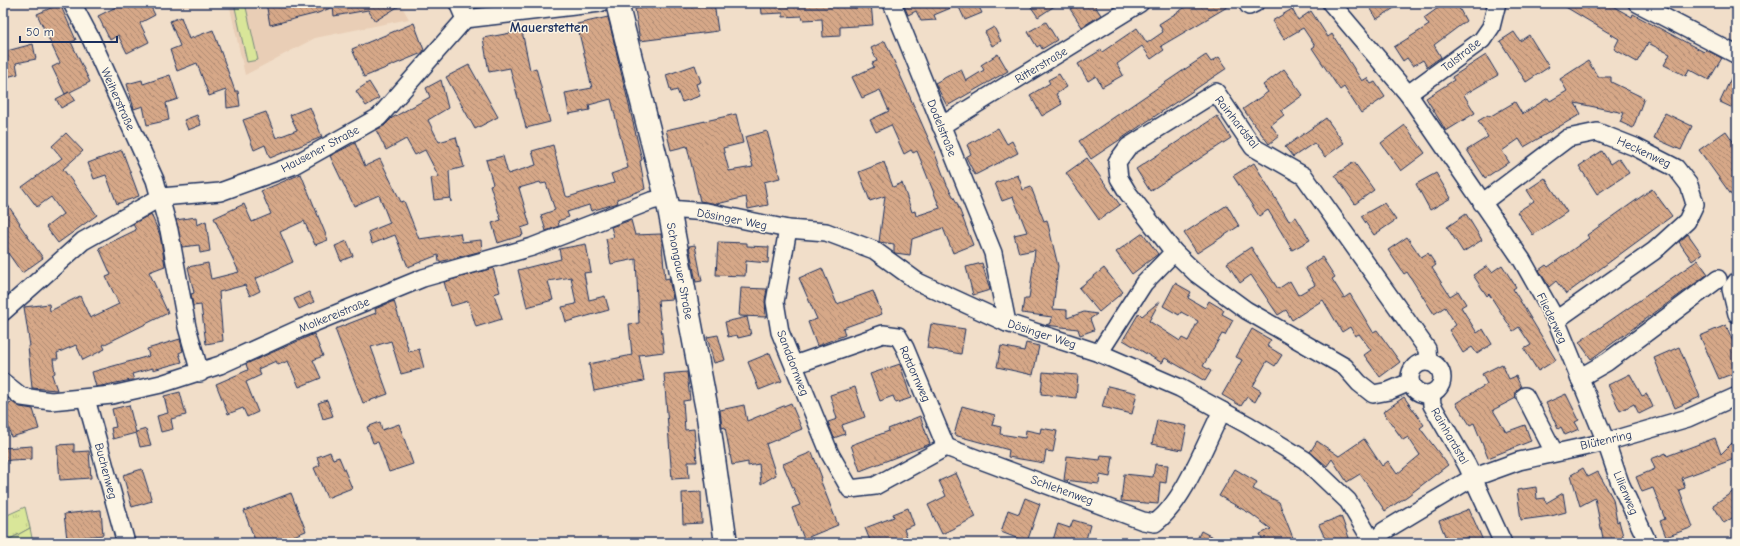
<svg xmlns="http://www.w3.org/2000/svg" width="1740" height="546" font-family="'Comic Neue',sans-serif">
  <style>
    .built { fill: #e9ceb6 }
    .grass { fill: url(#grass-tufts); stroke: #7a8a7c }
    .forest { fill: url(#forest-firs); stroke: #7a8a7c }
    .cemetery { fill: url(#cemetery-stones); stroke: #7a8a7c }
    .pitch { fill: #d9e699; stroke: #7a8a7c }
    .building { fill: url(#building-back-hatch); stroke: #1b2f5e }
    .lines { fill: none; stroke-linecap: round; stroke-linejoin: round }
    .minor-casing { stroke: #1b2f5e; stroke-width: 20 }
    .major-casing { stroke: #1b2f5e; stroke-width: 25 }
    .minor { stroke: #fcf5e5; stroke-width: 17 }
    .major { stroke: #fcf5e5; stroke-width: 22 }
    .labels { text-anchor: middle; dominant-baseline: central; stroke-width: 3; stroke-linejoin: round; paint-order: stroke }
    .street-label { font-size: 12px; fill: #1b2f5e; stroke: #fcf5e5 }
    .quarter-label { font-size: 14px; font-weight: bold; fill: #1b2f5e; stroke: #fcf5e5 }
  </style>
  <defs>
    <pattern id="grass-tufts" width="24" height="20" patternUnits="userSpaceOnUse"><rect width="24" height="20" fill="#d9e699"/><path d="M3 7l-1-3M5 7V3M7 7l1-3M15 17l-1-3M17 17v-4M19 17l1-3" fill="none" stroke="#bac686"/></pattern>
    <pattern id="forest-firs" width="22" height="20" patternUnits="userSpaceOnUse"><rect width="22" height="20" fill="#d9e699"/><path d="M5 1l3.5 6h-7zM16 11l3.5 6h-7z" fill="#bac686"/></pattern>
    <pattern id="cemetery-stones" width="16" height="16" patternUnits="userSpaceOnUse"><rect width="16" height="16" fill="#d9e699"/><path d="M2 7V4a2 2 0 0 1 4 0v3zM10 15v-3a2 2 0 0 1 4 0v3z" fill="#bac686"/></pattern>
    <pattern id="building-back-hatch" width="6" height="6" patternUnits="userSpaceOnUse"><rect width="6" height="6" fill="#d6a888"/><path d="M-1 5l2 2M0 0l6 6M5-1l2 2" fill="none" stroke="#ad8972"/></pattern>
  </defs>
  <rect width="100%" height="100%" fill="#f1dec9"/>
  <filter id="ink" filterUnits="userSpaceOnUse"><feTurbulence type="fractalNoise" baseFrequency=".025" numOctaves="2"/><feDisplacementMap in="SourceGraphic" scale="8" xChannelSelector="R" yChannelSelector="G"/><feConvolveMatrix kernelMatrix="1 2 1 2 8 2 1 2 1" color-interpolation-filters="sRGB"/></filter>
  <g filter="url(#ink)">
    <polygon class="built" points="229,3 400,3 409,19 315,38 245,75"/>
    <polygon class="grass" points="25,507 30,528 3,543 3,517"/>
    <polygon class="forest" points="30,528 33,543 3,543"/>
    <polygon class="cemetery" points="461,3 507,3 508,7 465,13"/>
    <polygon class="pitch" points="234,3 245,3 258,60 247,62"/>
    <g class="building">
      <polygon points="124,3 149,3 155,15 140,23 149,42 127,53 118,35 110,40 98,16"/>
      <polygon points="266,3 404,3 375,21 368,10 334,16 333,7 318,13 270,25"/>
      <polygon points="683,3 714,3 718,31 640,41 635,9"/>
      <polygon points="761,3 832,3 832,5 871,3 873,25 840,27 840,36 823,37 822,19 803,20 802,16 783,17 783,13 762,14"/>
      <polygon points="903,3 977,3 982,13 965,20 958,5 934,15 936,20 921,21 916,11 908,15"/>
      <polygon points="1039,3 1059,3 1038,17 1031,7"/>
      <polygon points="1079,3 1093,3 1101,15 1082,27 1070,9"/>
      <polygon points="1192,3 1234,3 1161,46 1164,50 1151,59 1142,46 1117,64 1123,75 1102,87 1096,76 1088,81 1078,64 1101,50 1102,52 1137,28 1147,43 1163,32 1159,24"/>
      <polygon points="1367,3 1402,3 1377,19"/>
      <polygon points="1445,3 1451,3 1454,8 1458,6 1466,21 1434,45 1441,57 1427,67 1423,60 1413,66 1407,58 1403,61 1394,47 1429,25 1424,18"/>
      <polygon points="1559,3 1607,3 1632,17 1633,14 1704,52 1706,50 1722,58 1709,80 1689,69 1686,76 1664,65 1670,54 1648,43 1637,62 1614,49 1619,39"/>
      <polygon points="60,4 76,40 71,42 90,82 70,92 75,100 61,108 56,99 69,92 65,94 52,67 60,63 37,14"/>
      <polygon points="1292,9 1298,20 1311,11 1328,37 1332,34 1362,81 1367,78 1371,84 1375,82 1385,97 1361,113 1344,87 1340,90 1312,48 1315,46 1303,28 1284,39 1272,21"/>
      <polygon points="181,17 189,39 213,30 235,91 238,91 240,106 227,108 226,90 209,96 197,63 177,71 170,50 180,46 170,21"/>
      <polygon points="608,17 642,160 640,161 645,189 617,199 618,203 591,211 589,205 567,212 569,217 558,221 559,226 546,231 541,215 555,210 546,183 541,184 540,182 519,188 530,225 521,228 523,235 498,243 492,223 501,220 490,185 493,184 486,160 503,156 508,174 536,165 532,151 553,145 566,196 568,197 614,183 611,174 628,168 611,99 589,105 590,110 569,114 565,93 592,88 577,24"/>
      <polygon points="1046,22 1057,40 1042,49 1040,45 1037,47 1028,32"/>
      <polygon points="414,23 424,50 422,53 364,77 352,49"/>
      <polygon points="994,27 1001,41 992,46 985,32"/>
      <polygon points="522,31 530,70 536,68 550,122 526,128 510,68 489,72 483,38"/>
      <polygon points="1514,32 1520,41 1529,35 1549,67 1526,82 1500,41"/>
      <polygon points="885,41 934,151 947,185 957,203 973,245 953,253 943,228 912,239 910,255 895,253 894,252 894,244 879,242 885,196 870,201 859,172 884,162 893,187 902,183 912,212 915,211 916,216 940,208 917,151 913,153 911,150 904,154 891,125 876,132 870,120 889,111 880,90 862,98 852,77 874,67 872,63 877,61 871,48"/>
      <polygon points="33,44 36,59 16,63 18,74 3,78 3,52"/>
      <polygon points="998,54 1008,71 947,106 935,83 961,69 966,81 984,70 981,65"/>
      <polygon points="1206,55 1211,62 1219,57 1227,68 1091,159 1079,141"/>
      <polygon points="1486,55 1498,75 1464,95 1475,113 1446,131 1426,98 1454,80 1452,77"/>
      <polygon points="1588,61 1598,77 1611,77 1611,82 1644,98 1633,128 1620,122 1624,113 1575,103 1581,114 1524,147 1519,139 1502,151 1509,162 1485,178 1467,150 1488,137 1478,121 1488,115 1489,117 1515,102 1522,114 1548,98 1550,101 1567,91 1560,79"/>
      <polygon points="469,65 498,117 475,129 446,77"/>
      <polygon points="695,65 701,82 696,84 700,96 682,102 677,90 671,92 666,75"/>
      <polygon points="1737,65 1737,110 1720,102"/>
      <polygon points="1284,69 1303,95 1281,111 1284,115 1271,125 1279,136 1269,144 1243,109 1268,92 1263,85"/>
      <polygon points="1059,74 1067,87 1056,94 1062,104 1042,116 1030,95 1050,83 1048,80"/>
      <polygon points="170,75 178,99 166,103 169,120 147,125 143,106 134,109 127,84 142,80 143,84"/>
      <polygon points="441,80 448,108 428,120 439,142 456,137 464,167 449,171 451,202 450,198 434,200 431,178 439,177 425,150 415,155 406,139 386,150 376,130 384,126 392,118 430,97 426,88"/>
      <polygon points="369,82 379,98 366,106 356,91"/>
      <polygon points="310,107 322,137 270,158 265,145 254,150 243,120 266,112 276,138 297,130 290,115"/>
      <polygon points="1665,113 1692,126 1681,150 1654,138"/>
      <polygon points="736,114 743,143 723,148 729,171 753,167 745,137 767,131 780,178 764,182 768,205 748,209 746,197 717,204 700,201 687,146 671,150 666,130"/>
      <polygon points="197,115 201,125 188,130 184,120"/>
      <polygon points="1217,116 1231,138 1150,191 1136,169"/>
      <polygon points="1326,118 1344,143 1325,157 1314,143 1293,157 1285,147"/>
      <polygon points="1405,125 1425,153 1401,171 1381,143"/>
      <polygon points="998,128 1007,144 1012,141 1018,153 975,175 966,157 971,154 967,145"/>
      <polygon points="1726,131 1737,147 1737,203 1699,150"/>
      <polygon points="66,133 83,151 63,169 97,215 58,243 46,227 63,214 51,197 37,207 22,187 62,158 52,146"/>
      <polygon points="355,143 365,166 380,159 401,202 404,201 419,239 460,233 462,242 481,240 482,251 439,262 438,255 408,267 395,235 372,244 368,232 390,223 379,195 354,206 330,156"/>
      <polygon points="122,150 139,196 117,204 106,175 94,179 88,163"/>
      <polygon points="1602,151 1610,164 1619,158 1629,173 1597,194 1579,166"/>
      <polygon points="1087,158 1120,205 1099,220 1066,173"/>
      <polygon points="1354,162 1374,190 1355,204 1335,175"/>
      <polygon points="1254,163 1289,221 1296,217 1310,240 1292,250 1268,210 1259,216 1233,176"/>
      <polygon points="1436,173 1451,198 1430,210 1416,184"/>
      <polygon points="301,174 328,240 315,245 304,221 280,232 293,262 255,279 260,291 250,296 245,285 219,292 223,341 206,344 201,305 193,306 191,294 194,293 188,267 208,263 211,279 239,272 214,218 244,204 252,222 271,214 261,191"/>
      <polygon points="1018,175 1023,190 1031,187 1044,221 1047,220 1058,266 1053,309 1067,310 1067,318 1084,312 1097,314 1090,319 1094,330 1080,335 1078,329 1046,325 1051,323 1052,317 1022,313 1024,299 1029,299 1035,250 1019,253 1014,235 1027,232 1013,197 1002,201 995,183"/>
      <polygon points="1545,178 1567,212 1533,235 1517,212 1534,201 1527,190"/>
      <polygon points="1652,189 1672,216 1566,294 1556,281 1549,287 1539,270 1546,265 1548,267 1589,238 1587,235"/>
      <polygon points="3,198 20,223 19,224 43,258 22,273 3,246"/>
      <polygon points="1384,203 1396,220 1374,235 1361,216"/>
      <polygon points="1227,205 1239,226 1197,253 1184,233"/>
      <polygon points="151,214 160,235 165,266 149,272 168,313 103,345 105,349 83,360 76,345 57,353 58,359 53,359 55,373 52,375 57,390 32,388 28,346 30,346 24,307 49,304 50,311 80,296 90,318 119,304 106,277 111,275 99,248 136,230 133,224"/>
      <polygon points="1466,214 1482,240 1463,252 1447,227"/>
      <polygon points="196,217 197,225 206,221 210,251 200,253 199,245 182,247 176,220"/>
      <polygon points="631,220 635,235 661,234 665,279 669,278 673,299 658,300 664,352 639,355 644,381 594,391 589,364 632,355 629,324 639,323 636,259 611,264 606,239 614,237 611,227"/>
      <polygon points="1143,233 1158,254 1132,274 1116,252"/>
      <polygon points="1688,234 1702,254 1692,261 1679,242"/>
      <polygon points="1407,237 1421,257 1428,253 1436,265 1432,268 1450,296 1458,291 1466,304 1461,307 1477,333 1483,329 1492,344 1477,354 1472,347 1463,353 1449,330 1456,325 1445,307 1434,314 1407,272 1404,274 1388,250"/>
      <polygon points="347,241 353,256 341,261 335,246"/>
      <polygon points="718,242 747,243 747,246 769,247 768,263 746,261 745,276 716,275"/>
      <polygon points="586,244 591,272 584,273 589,300 605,296 609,310 566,322 562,307 576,304 571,277 548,281 553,300 527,307 518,270 561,259 559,249"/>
      <polygon points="695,245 702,281 696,282 689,246"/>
      <polygon points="1251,247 1278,289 1290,281 1298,295 1315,285 1305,268 1322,257 1335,277 1332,279 1344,298 1350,294 1373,332 1377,330 1400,362 1380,377 1364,355 1371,350 1359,334 1355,336 1350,327 1342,332 1323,300 1292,320 1286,310 1278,315 1251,275 1240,283 1227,263"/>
      <polygon points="1698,260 1708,274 1591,359 1579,342"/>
      <polygon points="982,263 990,290 973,295 966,267"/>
      <polygon points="1502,265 1516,287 1513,289 1556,360 1538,371 1524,349 1531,345 1519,327 1513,331 1489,294 1487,296 1473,275 1487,266 1492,272"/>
      <polygon points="493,268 500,292 494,294 502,319 476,327 468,301 451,306 444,282"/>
      <polygon points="822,268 837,304 873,291 882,314 843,328 845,335 817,346 808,322 817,319 799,278"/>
      <polygon points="1104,268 1123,292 1099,312 1079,288"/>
      <polygon points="1175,283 1191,292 1188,298 1205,308 1209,301 1224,310 1222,314 1233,320 1225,335 1222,334 1203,366 1211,371 1205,381 1165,358 1162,363 1123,340 1139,313 1142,316 1160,301 1149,321 1180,341 1182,338 1188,341 1198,321 1181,312 1179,315 1163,306"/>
      <polygon points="741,288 767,289 765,300 766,317 739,316"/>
      <polygon points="309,292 314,302 299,309 294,299"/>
      <polygon points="394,301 409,352 419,349 424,368 401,374 391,341 371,347 388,394 363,403 335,329 376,313 375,309"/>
      <polygon points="747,317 751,335 738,338 737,335 728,337 725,322"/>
      <polygon points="931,324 965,329 961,354 927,348"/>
      <polygon points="1726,325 1737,351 1737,372 1719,379 1700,336"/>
      <polygon points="1252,329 1271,340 1267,346 1282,355 1275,366 1267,361 1253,386 1261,391 1255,402 1247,397 1241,406 1222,395 1242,360 1236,357"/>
      <polygon points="314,334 323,356 313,360 321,378 299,387 288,361 278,365 276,361 258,369 261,375 246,382 258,412 247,417 243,408 228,414 216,384 248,370 246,364"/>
      <polygon points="718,335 725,360 714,363 707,337"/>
      <polygon points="180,339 183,351 179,353 182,362 153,370 153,368 132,374 134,380 131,380 96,387 92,372 149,356 147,349"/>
      <polygon points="1026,343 1039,346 1033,375 997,367 1001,346 1024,351"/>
      <polygon points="1679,347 1700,397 1675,408 1654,358"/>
      <polygon points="770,353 782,381 759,390 748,362"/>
      <polygon points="900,364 911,398 896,403 893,396 880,401 870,374"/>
      <polygon points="1502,364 1509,379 1516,376 1521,387 1516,391 1516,398 1493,410 1506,432 1525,425 1531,441 1488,458 1474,423 1470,425 1456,403 1487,384 1482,374"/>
      <polygon points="687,372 690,400 683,401 685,430 694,429 697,462 688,462 689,478 672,479 664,374"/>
      <polygon points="1043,372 1078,375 1076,398 1041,394"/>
      <polygon points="1630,374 1642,396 1647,394 1653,407 1639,414 1634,404 1620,411 1608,385"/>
      <polygon points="1108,386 1137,393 1132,414 1102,407"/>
      <polygon points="855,387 865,417 842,425 845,434 834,438 828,422 837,419 830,395"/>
      <polygon points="180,392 186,415 171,419 173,429 161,432 157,416 168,413 164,396"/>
      <polygon points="1566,394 1579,420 1575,422 1579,429 1565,435 1561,427 1558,429 1546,403"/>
      <polygon points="1404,397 1424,425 1420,428 1448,465 1409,495 1385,511 1360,474 1347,482 1332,459 1327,466 1310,452 1317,441 1339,456 1364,439 1382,466 1388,461 1397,474 1420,455 1408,437 1403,440 1383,412"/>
      <polygon points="327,400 333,416 323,419 318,403"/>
      <polygon points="12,402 20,407 33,409 39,429 11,437 3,405"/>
      <polygon points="791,403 802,429 766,444 776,475 761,484 759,464 748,466 748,462 732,465 725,427 722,428 720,410 744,405 747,421"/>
      <polygon points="129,405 136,433 113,439 111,428 116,427 112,409"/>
      <polygon points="962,406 995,415 992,425 1001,427 1000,434 1025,438 1026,430 1040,433 1041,428 1057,431 1053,452 1046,451 1044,463 1008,457 1009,450 954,435"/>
      <polygon points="920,416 930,444 860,471 851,445 889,431 888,429"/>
      <polygon points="1157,420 1187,426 1182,450 1152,444"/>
      <polygon points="380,422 382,430 399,424 413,464 389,472 378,442 373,443 367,427"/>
      <polygon points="146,429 151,445 140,447 136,432"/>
      <polygon points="1715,438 1721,454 1737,438 1737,458 1682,478 1685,488 1679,490 1693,527 1666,537 1660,521 1665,519 1653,488 1642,492 1636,477 1655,469 1651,459 1666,453 1667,456"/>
      <polygon points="74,444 74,452 89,451 91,478 60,480 57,445"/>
      <polygon points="32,446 32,459 11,460 3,462 3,448"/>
      <polygon points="330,452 333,459 339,457 352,488 327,498 314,468 320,465 317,457"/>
      <polygon points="812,452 822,478 820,479 838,525 804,539 792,508 800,505 783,464"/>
      <polygon points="1101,455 1113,456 1110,477 1100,475 1099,484 1064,480 1067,456 1100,460"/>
      <polygon points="1155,464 1168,465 1166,483 1160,482 1158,504 1121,501 1124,474 1153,477"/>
      <polygon points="1583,468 1588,477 1598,472 1613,499 1617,522 1619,521 1625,543 1604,543 1595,498 1580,506 1571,475"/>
      <polygon points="142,469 152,501 132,507 123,475"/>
      <polygon points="1235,469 1257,482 1253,489 1279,502 1295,543 1264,543 1260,534 1271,529 1251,514 1219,496"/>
      <polygon points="956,473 976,517 942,534 928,505 946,496 939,481"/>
      <polygon points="1536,487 1537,499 1545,498 1546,503 1563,493 1566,512 1551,516 1521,520 1517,490"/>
      <polygon points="1737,489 1737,515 1724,523 1713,505"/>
      <polygon points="701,492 702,523 683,524 682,493"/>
      <polygon points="291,493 306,531 283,540 284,543 256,543 244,511"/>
      <polygon points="1025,498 1040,504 1027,542 1001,532 1008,510 1019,514"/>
      <polygon points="908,508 914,525 904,529 909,543 871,543 865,528 894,517 893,514"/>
      <polygon points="1469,509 1484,543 1470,543 1468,537 1454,543 1448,543 1439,521"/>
      <polygon points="101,510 103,535 67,539 64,514"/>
      <polygon points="1341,516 1351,543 1327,543 1319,525"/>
      <polygon points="1073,520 1090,525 1085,543 1052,543 1058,524 1070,528"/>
      <polygon points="1201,531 1224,543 1195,543"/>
    </g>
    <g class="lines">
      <g class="minor-casing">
        <g id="minor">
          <polyline points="72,3 91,39 155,180 169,230 187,327 200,373"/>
          <polyline points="458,3 465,19"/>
          <polyline points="892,3 993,253 1007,323"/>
          <polyline points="1247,3 1249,6 1255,3"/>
          <polyline points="1331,3 1408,94 1522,260 1556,320 1606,442 1620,483 1648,543"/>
          <polyline points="1637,3 1737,55"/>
          <polyline points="465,19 600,3"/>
          <polyline points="1408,94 1482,40 1491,27 1497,3"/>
          <polyline points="941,126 1140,3"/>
          <polyline points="1482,203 1568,138 1597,132 1635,147 1676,168 1689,185 1695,204 1687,221 1654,251 1556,320"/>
          <polyline points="669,209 707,212 788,229 826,232 874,250 918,282 1007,323 1099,353 1180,388 1248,425 1305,460 1348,501 1373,543"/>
          <path d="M788,229L775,302L780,332L830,454L850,489L875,486L946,447L1143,521L1155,523C1184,502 1205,444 1222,411"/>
          <polyline points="1737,281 1731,289 1737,314"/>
          <polyline points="3,312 83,241 161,197 220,192 292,166 379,117 465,19"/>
          <polyline points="1099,353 1144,283 1174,252"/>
          <circle cx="1426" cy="378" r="16"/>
          <polyline points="794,365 883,334 898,336 905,348 946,447"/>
          <polyline points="1579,378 1607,362 1718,279"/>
          <polyline points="3,382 22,397 51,401 112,395 161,384 220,365 299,329 423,278 532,247 651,201 665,198"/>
          <polyline points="1410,382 1389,391 1373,394 1359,383 1345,367 1246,310 1197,274 1174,252 1128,193 1119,178 1117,162 1128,147 1216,92 1253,147 1304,176 1427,349 1428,362"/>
          <polyline points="1431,394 1432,405 1467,465 1503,543"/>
          <polyline points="1525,396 1554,452"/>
          <polyline points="86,399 126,543"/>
          <polyline points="1374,543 1384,531 1472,478 1519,461 1606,442 1688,418 1737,396"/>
        </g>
      </g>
      <g class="major-casing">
        <polyline id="major" points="617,3 669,209 707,410 726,543"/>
      </g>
      <use href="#minor" class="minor"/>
      <use href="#major" class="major"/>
    </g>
  </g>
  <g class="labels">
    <g class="street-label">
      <text transform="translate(1461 55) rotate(-38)">Talstraße</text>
      <text transform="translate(1041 65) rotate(-31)">Ritterstraße</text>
      <text transform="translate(118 99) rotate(66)">Weiherstraße</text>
      <text transform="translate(1237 122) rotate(52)">Rainhardstal</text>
      <text transform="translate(942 128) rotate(68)">Dodelstraße</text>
      <text transform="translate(320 149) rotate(-28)">Hausener Straße</text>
      <text transform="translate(1644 152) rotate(25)">Heckenweg</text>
      <text transform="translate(732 219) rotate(11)">Dösinger Weg</text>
      <text transform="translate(680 271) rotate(79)">Schongauer Straße</text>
      <text transform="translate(334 315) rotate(-22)">Molkereistraße</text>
      <text transform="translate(1552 318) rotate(64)">Fliederweg</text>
      <text transform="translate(1042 334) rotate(18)">Dösinger Weg</text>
      <text transform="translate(793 363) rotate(69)">Sanddornweg</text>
      <text transform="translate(915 374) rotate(66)">Rotdornweg</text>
      <text transform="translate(1450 436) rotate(60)">Rainhardstal</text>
      <text transform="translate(1606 440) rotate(-13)">Blütenring</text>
      <text transform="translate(106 471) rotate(75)">Buchenweg</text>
      <text transform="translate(1062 490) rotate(20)">Schlehenweg</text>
      <text transform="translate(1626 493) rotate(67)">Lilienweg</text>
    </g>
    <g class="quarter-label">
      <text x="549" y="27">Mauerstetten</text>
    </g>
  </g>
  <rect width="1740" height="546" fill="none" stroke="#fcf5e5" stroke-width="16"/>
  <rect x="8" y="8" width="1724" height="530" fill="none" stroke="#1b2f5e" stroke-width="1.5" filter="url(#ink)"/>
  <path d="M20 36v6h97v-6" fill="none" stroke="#1b2f5e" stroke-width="2"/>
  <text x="26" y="36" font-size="12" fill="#1b2f5e" stroke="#fcf5e5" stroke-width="3" paint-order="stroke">50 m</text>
</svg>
